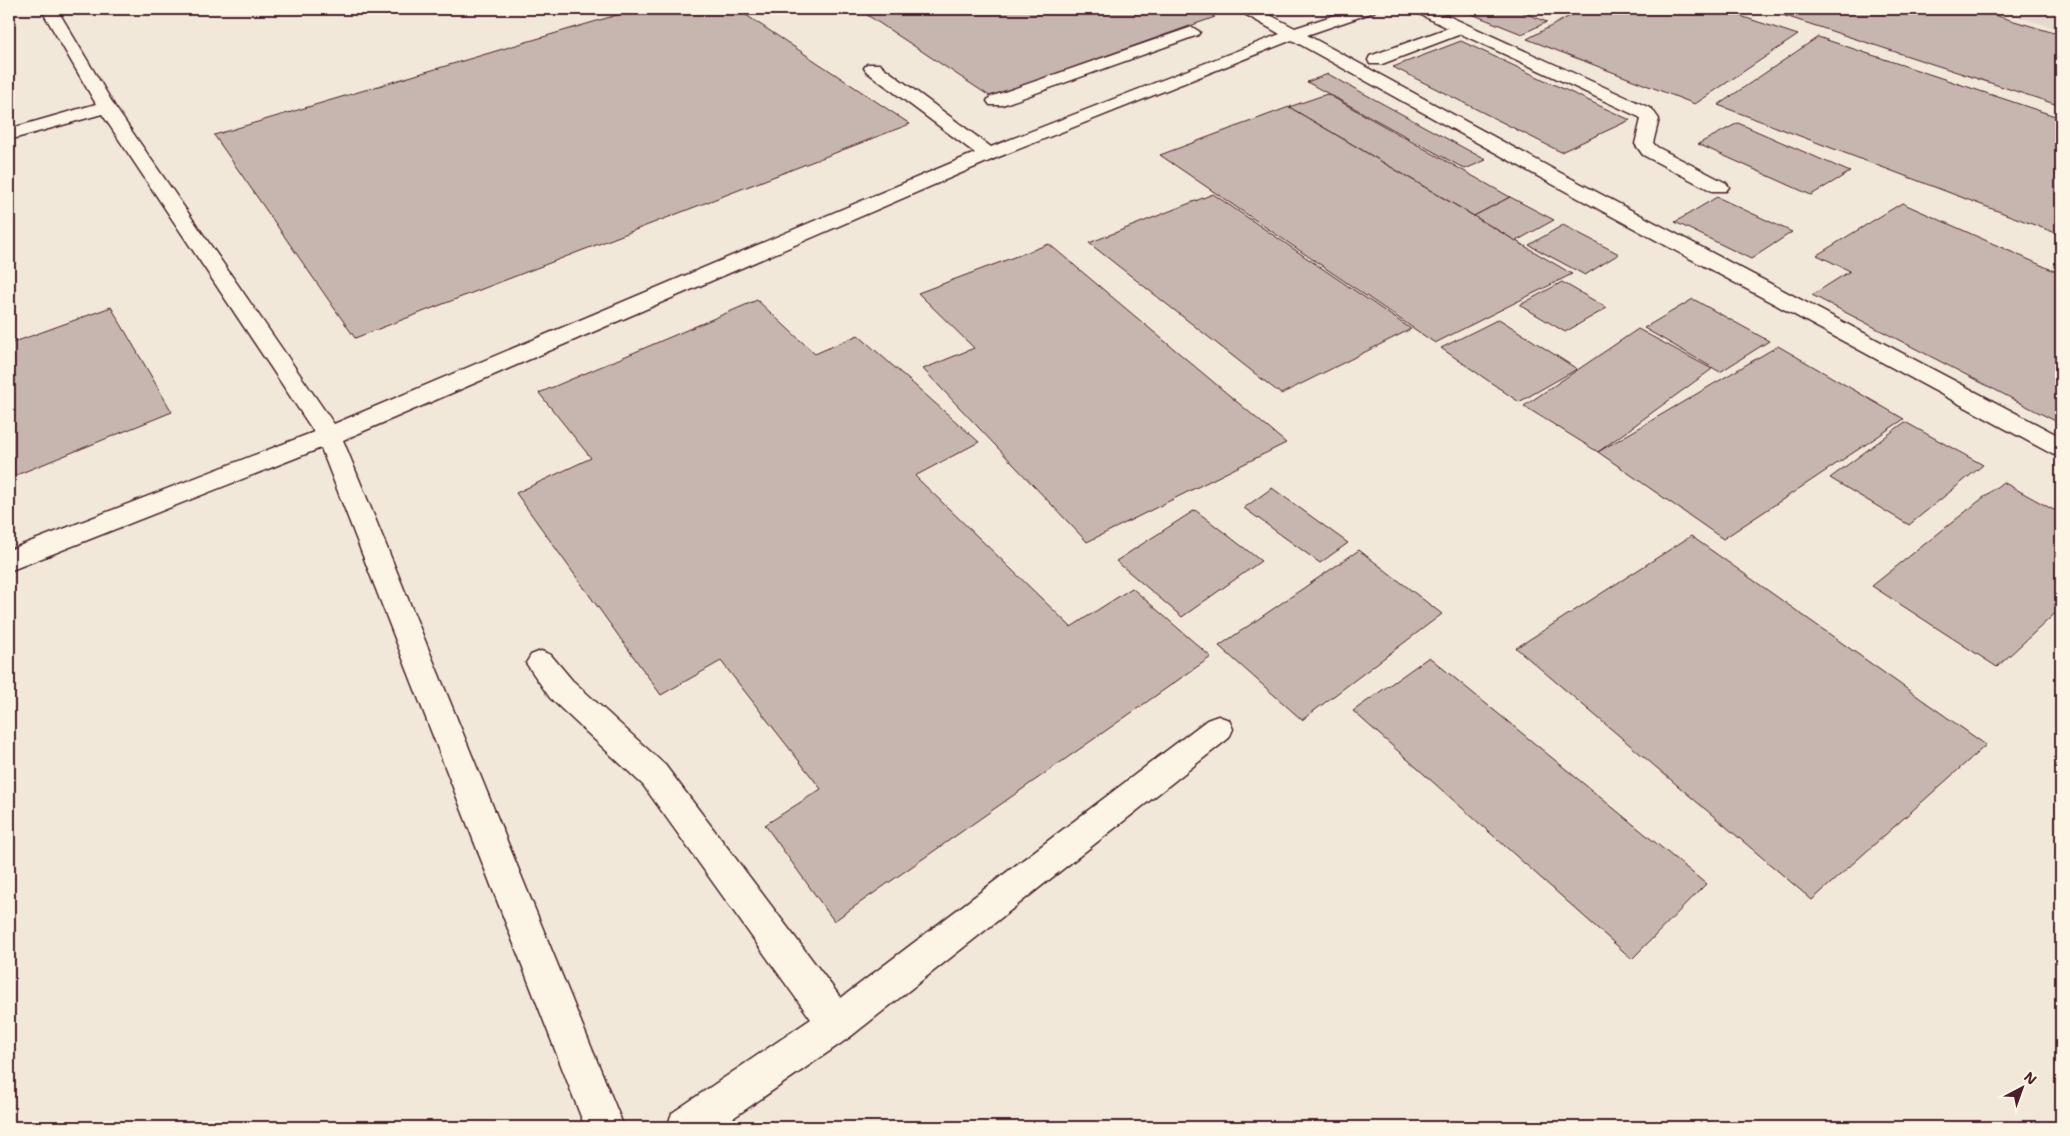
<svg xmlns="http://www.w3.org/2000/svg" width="2070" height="1136" font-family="'Shantell Sans',sans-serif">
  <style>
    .built { fill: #e4d9cd }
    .building { fill: #c7b6af; stroke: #4a1f2b }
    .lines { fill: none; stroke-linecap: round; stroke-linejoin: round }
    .minor-casing { stroke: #4a1f2b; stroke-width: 3 }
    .minor { fill: #fcf5e5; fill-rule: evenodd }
  </style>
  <rect width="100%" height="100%" fill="#f1e8da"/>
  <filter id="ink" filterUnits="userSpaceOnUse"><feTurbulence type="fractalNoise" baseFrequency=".02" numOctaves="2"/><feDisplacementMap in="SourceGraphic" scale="10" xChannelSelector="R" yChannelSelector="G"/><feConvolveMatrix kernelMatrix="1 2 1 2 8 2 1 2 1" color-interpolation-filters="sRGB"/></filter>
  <g filter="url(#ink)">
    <polygon class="built" points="1993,9 2061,9 2061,30"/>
    <g class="building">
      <polygon points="637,9 737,9 910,124 355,338 214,135"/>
      <polygon points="858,9 1199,9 1215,17 991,97"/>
      <polygon points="1459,9 1514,9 1547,22 1522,34"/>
      <polygon points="1583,9 1719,9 1798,35 1695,104 1527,39"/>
      <polygon points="1764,9 1974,9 2061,35 2061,106"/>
      <polygon points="1818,37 2061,118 2061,235 1718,105"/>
      <polygon points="1461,41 1630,120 1561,152 1393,67"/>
      <polygon points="1328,74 1486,160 1465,169 1307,82"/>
      <polygon points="1327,94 1510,197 1474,216 1289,107"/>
      <polygon points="1289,107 1516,241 1572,274 1435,343 1160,155"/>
      <polygon points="1738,123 1850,172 1811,195 1698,144"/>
      <polygon points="1213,194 1411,329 1281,394 1089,243"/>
      <polygon points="1510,197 1554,220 1516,241 1474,216"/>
      <polygon points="1717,197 1792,232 1751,259 1675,222"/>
      <polygon points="1902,203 2061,274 2061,424 1812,295 1850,271 1817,255"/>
      <polygon points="1563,225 1619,254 1585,275 1529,245"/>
      <polygon points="1049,244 1286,443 1087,542 923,369 974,348 918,293"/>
      <polygon points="1562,282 1607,308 1565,332 1520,305"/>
      <polygon points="1693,299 1769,341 1720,372 1644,328"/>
      <polygon points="757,300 815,354 858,335 979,442 915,476 1071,627 1132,588 1211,657 834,921 765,825 821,789 721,661 661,695 516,493 591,458 539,393"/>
      <polygon points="111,307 172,412 9,478 9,344"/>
      <polygon points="1499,319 1577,369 1519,402 1441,348"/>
      <polygon points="1638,329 1712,369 1598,452 1524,406"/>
      <polygon points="1778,346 1904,419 1723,539 1598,452"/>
      <polygon points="1905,422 1983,465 1909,525 1830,478"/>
      <polygon points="2003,482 2061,514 2061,608 1997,667 1872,586"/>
      <polygon points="1272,488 1348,543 1320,563 1244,508"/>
      <polygon points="1195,510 1261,561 1182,617 1116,561"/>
      <polygon points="1691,536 1986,745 1812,900 1516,648"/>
      <polygon points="1359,550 1442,614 1302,720 1219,646"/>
      <polygon points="1429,657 1706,884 1632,959 1353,711"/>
    </g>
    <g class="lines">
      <g class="minor-casing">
        <g id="minor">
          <polygon points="41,9 57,9 115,107 334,424 975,153 867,72 864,68 867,64 879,64 991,147 1280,34 1241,12 1239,9 1258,9 1295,28 1353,9 1376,9 1374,12 1307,35 1555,170 2061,437 2061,457 2052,454 1541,178 1292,40 996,158 343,440 624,1127 585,1127 321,448 9,571 9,550 314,432 102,114 9,140 9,129 96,104"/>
          <polygon points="1413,9 1433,9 1652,109 1659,119 1653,143 1657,147 1726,183 1729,187 1726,191 1712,191 1643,155 1635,144 1641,119 1639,117 1461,34 1382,64 1370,64 1368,60 1370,56 1448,28 1415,12"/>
          <polygon points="1192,27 1200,32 1198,35 1002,105 990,105 987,101 990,97"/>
          <polygon points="541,651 551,655 572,680 665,765 841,998 1207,720 1218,716 1229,720 1233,729 1229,738 850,1037 720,1127 667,1127 672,1113 811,1019 643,785 550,698 526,663 531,655"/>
        </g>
      </g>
      <use href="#minor" class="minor"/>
    </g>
  </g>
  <rect width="2070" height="1136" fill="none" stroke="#fcf5e5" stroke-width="30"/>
  <rect x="15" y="15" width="2040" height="1106" fill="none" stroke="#4a1f2b" stroke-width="2" filter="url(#ink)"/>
  <g transform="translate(2022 1088) rotate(41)" stroke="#fcf5e5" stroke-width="4" paint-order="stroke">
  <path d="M0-4L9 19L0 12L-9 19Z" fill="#4a1f2b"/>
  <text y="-8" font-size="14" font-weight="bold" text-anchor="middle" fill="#4a1f2b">N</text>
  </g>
</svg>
